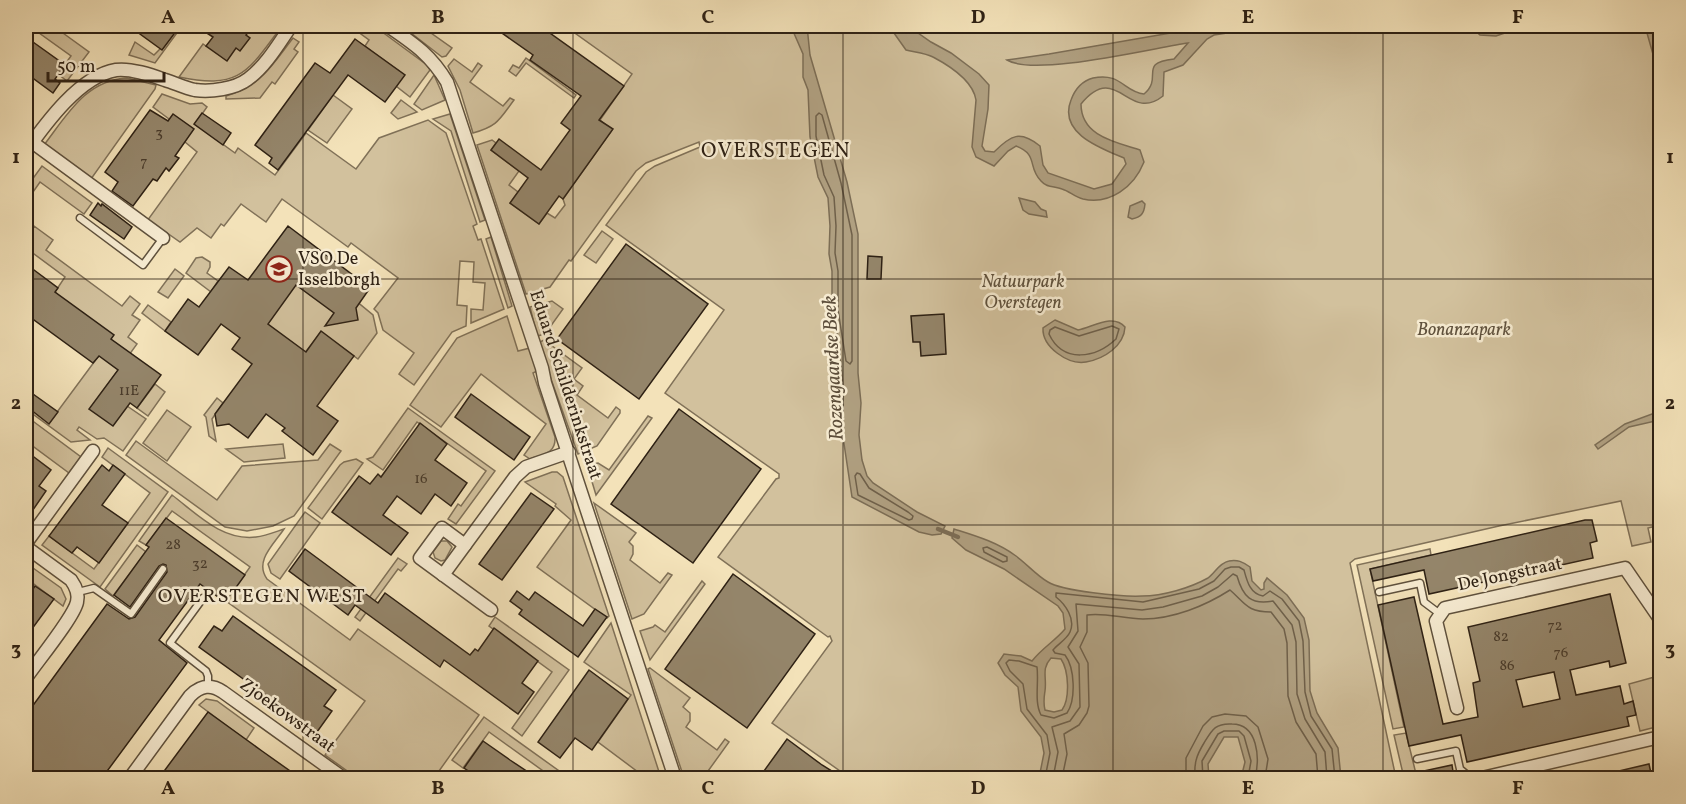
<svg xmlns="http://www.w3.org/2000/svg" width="1686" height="804" font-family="Vollkorn,serif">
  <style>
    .green { fill: #d2c19d; stroke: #807158; stroke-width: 1.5 }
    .water { fill: #b0a081; stroke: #7c6d55; stroke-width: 1.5; fill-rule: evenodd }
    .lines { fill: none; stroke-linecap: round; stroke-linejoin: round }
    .shore { stroke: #6f604a; stroke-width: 1.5 }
    .stream { stroke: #7c6d55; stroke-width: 4.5 }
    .building { fill: #94856a; stroke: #2e2114; stroke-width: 1.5; fill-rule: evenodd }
    .lane-casing { stroke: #5f513d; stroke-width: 9 }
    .street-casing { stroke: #5f513d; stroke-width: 15 }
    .lane { stroke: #f7ecd2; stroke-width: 6 }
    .street { stroke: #f7ecd2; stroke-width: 12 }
    .grid { fill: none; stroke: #2e2114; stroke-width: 1.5; stroke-opacity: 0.55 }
    .labels { text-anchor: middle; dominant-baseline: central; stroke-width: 5; stroke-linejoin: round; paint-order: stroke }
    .number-label { font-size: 15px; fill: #483a2a }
    .poi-label { font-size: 18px; fill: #2e2114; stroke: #f7ecd2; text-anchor: start }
    .park-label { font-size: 18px; font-style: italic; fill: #5f513d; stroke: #f7ecd2 }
    .street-label { font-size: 18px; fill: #2e2114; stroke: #f7ecd2 }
    .water-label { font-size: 20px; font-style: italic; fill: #5c4d3a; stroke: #f7ecd2 }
    .neighbourhood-label { font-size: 20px; letter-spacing: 1.5px; fill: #2e2114; stroke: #f7ecd2 }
    .quarter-label { font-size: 21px; letter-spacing: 1.5px; fill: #2e2114; stroke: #f7ecd2 }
    .neatline { fill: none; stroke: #2e2114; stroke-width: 2 }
    .grid-label { font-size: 20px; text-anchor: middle; font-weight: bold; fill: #2e2114 }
  </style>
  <rect width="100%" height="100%" fill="#f3e2b9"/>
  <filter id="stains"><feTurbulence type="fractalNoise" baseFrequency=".00333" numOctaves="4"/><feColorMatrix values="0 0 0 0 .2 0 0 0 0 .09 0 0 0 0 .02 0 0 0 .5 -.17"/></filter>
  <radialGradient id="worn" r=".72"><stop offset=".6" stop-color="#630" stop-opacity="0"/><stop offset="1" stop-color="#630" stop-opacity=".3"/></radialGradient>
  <g class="green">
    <polygon points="26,26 58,26 56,28 89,52 67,81 58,74 71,56 32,28 26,36"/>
    <polygon points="148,26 182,26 155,63 129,55 135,42 154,55 161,48"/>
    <path d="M237,26H282C248,71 241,90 179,77L203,44L206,46L221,43Z"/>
    <polygon points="350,26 374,26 427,65 430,70 410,97 396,86 404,75 365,46 369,40"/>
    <polygon points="402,26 421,26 452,48 446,56 442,57"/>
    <polygon points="565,26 1098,26 1099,30 1120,26 1211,26 1201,27 1239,26 1652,26 1660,56 1660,525 1648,528 1651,542 1632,546 1621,501 1499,526 1355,559 1350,563 1396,778 850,778 772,723 832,641 830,636 828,637 718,557 776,479 779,478 779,474 665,393 724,310 606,225 646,172 655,166 700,147 699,142 646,163 636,171 571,261 569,260 550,287 526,294 477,145 492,140 496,143 491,150 519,171 509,185 518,192 510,203 539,224 547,213 555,218 565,205 563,199 612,130 600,120 632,74"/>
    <path d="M293,38L299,42L294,49L298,52L275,84L272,82L260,98L226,99V96C261,86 272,65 293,38Z"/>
    <polygon points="526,58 576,95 574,98 526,63 516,76 509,71 513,65 519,68"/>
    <path d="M454,59L472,72L478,63L482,66L470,82L503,106L510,98L514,100C499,120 498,126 473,133L460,90L448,66Z"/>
    <polygon points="434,75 445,100 422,110 414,104"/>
    <path d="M127,78L156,85L155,89L91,179L44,145C67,115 86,80 127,78Z"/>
    <polygon points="162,94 190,104 202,103 207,107 195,124 235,153 238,148 275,175 306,133 356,169 379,138 428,120 446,133 477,224 473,226 478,240 481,239 504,309 471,323 471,309 483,310 485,283 473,282 474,262 460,261 457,305 467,306 466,326 452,332 414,385 399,374 414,353 383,330 378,313 374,309 398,278 351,243 348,247 282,199 266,222 241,204 224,226 221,224 211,238 197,228 180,242 167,233 166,234 147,221 197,152 185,142 169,119 153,107"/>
    <polygon points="333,95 352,109 327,143 308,130"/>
    <polygon points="401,100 417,112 398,119 391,113"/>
    <polygon points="450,114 485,220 480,222 451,131 433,119"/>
    <polygon points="42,166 92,203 84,214 40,182 26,202 26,188"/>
    <polygon points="34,226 53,240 46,250 122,306 130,296 140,304 132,315 140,320 128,337 137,344 90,409 127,406 146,419 123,451 104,438 97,439 79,427 77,430 90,440 71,442 26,409 26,406 49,423 106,346 55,292 65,277 26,248 26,237"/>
    <polygon points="602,231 613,239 596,263 584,255"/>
    <polygon points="491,237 512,306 508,308 486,239"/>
    <polygon points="202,257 210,262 210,267 207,273 218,281 211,292 186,273 196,258"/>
    <polygon points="175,269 184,276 168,298 158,292"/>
    <polygon points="304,274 356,301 373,315 377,333 358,359 321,332 297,363 257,316"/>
    <polygon points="552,301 563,309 545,334 537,336 530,307"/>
    <polygon points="148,305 171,322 165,331 142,313"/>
    <path d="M507,316L518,351L530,348L537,371L533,373L555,437C556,454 543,454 530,459L524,455L546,424L481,374L441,427L410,405L457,338Z"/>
    <polygon points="544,340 582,368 574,379 583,386 577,395 608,418 616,407 620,410 620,413 597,446 578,454 538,343"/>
    <polygon points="155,384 165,392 148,416 137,408"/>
    <polygon points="217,398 223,403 212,419 216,441 209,436 206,417 204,415"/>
    <polygon points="408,408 495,471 456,524 448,519 458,504 461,506 486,471 417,422 383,470 367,459 373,457"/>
    <polygon points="167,410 191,427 167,461 143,443"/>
    <polygon points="26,416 81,457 69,473 26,441"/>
    <polygon points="648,416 652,418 596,495 587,465 598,463 609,470"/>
    <polygon points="136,441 217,500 242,466 318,460 330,444 341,451 294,516 273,526 247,531 225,527 126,455"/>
    <polygon points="283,444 285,458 244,462 226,449"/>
    <polygon points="108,448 168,492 100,587 42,545 49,536 94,569 150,493 102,457"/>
    <polygon points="356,459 363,463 322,519 308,508 340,465 344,462"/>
    <polygon points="552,472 557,472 563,477 609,616 607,618 537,567 571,520 555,506 556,504 525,482"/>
    <path d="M172,495C197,514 222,541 256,537C265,536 275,532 284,529C274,544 254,561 267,579L350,640L358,629L479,715L434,778H357L325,755L365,701L226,601L250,567L172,511L146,545L139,541Z"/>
    <polygon points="594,503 636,533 629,542 633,546 633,554 630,560 660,583 668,573 672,575 644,614 632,619"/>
    <polygon points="305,512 320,523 280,579 271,573 268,564"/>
    <polygon points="441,541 447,541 452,547 445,560 441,561 435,558 433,552"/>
    <polygon points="137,545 146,552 113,596 105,589"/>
    <polygon points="1430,549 1431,555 1370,569 1404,727 1393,729 1357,565"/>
    <polygon points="398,558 407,564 401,571 398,569 360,621 355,617"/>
    <polygon points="26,563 61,588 66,599 63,606 26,578"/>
    <polygon points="702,581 705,584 650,660 640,631 653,627 655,625 665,632"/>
    <polygon points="495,617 569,670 522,736 512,728 552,672 489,626"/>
    <polygon points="611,623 661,778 646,778 598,742 631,695 584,662"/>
    <polygon points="650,668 690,698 683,707 690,713 690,721 686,727 717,750 725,739 729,742 703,778 684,778 648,669"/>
    <polygon points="1658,676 1660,726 1640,731 1629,684"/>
    <polygon points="206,699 217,701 254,728 246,740 199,705"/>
    <polygon points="484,717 569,778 553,778 489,732 463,768 452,760"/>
    <polygon points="1406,733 1417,778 1404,778 1394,735"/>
  </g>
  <g class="water">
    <path d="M772,26H807L810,55L847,182L858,234V373L861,403L859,435L862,460L867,476L873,483L917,512L945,526L941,534L932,535L919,532L852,497L843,437V385L839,343L832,310V271L829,254L830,226L828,198L818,177L810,137L808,90L803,77V54L793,31L794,28L791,26C783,30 783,34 772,31Z"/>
    <path d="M889,26H908L931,42L951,53L979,74L989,85L988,109L982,146L985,151L994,152C1011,135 1020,130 1040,146L1043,165L1048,173L1094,189L1112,184L1126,164L1124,158C1100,148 1058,133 1071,100C1075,89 1082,81 1093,78C1121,72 1124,92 1144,94C1164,77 1137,63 1174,59L1188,43C1153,48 1034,77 1007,60L1049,54L1211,26H1273L1214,35L1207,39L1183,65L1164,72L1163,96C1128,124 1117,60 1081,104C1081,136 1115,142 1140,150L1144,162C1134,187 1110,205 1083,199C1075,197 1069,191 1062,189C1054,186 1047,188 1041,181C1027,167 1039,155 1016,146L1008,151L994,166L976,157L972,147L976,100C973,81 950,66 933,57C926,53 914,52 906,50Z"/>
    <polygon points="1645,26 1656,26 1660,40 1660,79"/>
    <polygon points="1471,27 1471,26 1526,26 1496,36 1480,35"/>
    <polygon points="1019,198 1035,202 1041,209 1046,211 1047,217 1029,214 1023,210"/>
    <path d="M1142,201L1145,204C1144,214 1141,217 1132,219L1128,217L1130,206Z"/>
    <path d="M1055,320L1078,330C1093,327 1113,313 1125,327C1124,346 1104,359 1086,362C1068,365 1042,347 1043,328Z"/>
    <polygon points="1660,411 1660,420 1629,427 1598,449 1595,445 1625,424"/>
    <path d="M954,529C976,536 997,542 1016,556C1027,564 1036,575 1048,582C1062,591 1123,597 1142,596C1163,596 1190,588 1208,578C1215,573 1219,563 1229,561C1237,559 1243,562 1250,567L1252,581L1261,590L1264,589V583L1267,578L1287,595L1304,618L1309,640L1310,691L1317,713L1338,748L1341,778H1241L1245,762L1238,737H1224L1208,764L1209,778H1039L1044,753L1041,737L1021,711L1018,687L1005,675L998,663L1004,654L1021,656L1032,661C1042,648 1055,641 1065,629L1063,613L1058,606L1004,569L966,550L952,538ZM1051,658L1061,659C1069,671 1070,699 1062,710L1054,712L1045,710C1043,702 1044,698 1045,691C1047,677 1041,669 1051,658Z"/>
  </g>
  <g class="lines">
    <g class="shore">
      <polygon points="819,113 822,115 841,183 852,235 852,361 850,364 846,361 838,310 838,271 835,253 836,226 834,197 824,175 816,136 816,116"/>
      <path d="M1112,326L1119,329L1116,339C1096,358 1063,364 1049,334L1050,330L1055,327L1079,336Z"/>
      <polygon points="857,473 860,474 869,488 908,512 913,516 912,519 909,520 858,495 855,476"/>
      <polygon points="987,547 1007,557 1007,561 1003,562 984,552 983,548"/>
      <path d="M1045,778L1050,753L1047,735L1027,709L1023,684L1010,671L1006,663L1009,660L1019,661L1037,667C1039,683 1034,702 1041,715L1054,718L1067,713C1076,700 1075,668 1065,655L1055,653L1053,650C1058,644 1067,639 1070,632C1076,619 1065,604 1056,597V593L1143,602L1199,589L1214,581L1225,569L1231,567H1239L1244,570C1247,581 1250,594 1263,596L1270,591L1282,599L1299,621L1303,641L1305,692L1311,716L1332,749L1335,778"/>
      <path d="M1053,778L1058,752L1052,727L1070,721L1080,707L1079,664L1068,647L1078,631L1076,604L1142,610L1163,607L1202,596L1218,587L1233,574L1237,576C1243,597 1251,605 1273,601L1292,625L1296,642L1297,694L1305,719L1325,752L1327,778"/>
      <path d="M1062,778L1067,754L1064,734L1079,725L1087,713L1089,706L1088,663L1080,647L1087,632V615C1104,612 1124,619 1143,619C1173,619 1205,606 1230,590C1246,604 1247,612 1271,612L1284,629L1287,643L1288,696L1296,722L1316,754L1318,778"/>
      <polyline points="1186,778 1186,758 1203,726 1212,717 1225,714 1246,716 1258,727 1268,759 1265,778"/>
      <path d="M1195,778C1194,764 1196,756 1204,743C1212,730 1215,723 1232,724C1258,724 1260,758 1255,778"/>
      <polyline points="1203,778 1202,761 1218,734 1224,731 1239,731 1244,736 1251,761 1248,778"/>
    </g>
    <polyline class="stream" points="938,529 958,537"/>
  </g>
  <g class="building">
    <polygon points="129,26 180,26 162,50"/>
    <polygon points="196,26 253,26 246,35 250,38 240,51 236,48 227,61 206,46 213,37"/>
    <polygon points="492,26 556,26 550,33 624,86 599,120 613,129 563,199 559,196 539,224 510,203 528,178 491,150 499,139 541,170 570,130 561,123 581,96 530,60 533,55"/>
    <polygon points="26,37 65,65 55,79 60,83 53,93 26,73"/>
    <polygon points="355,39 405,75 385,102 348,75 278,170 269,163 272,158 255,145 315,63 330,73"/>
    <polygon points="150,110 168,121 173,114 194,129 175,156 179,158 169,171 166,168 157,181 153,179 133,206 112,191 118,182 105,172"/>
    <polygon points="202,113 231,133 223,145 194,124"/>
    <polygon points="98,203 101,206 102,204 132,227 124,239 90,215"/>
    <polygon points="288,226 370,288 356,308 358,320 325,326 334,313 296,285 268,324 306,352 321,331 354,356 317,406 338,421 313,455 282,431 285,428 266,414 248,438 229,424 217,426 215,414 252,364 232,349 240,338 221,324 198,355 165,331 188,299 199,307 229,267 248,280"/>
    <polygon points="626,244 708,304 639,399 557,339"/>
    <polygon points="868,256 882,257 881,279 867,279"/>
    <polygon points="26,264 58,288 55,292 114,335 111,339 161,375 137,408 130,403 113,426 89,409 118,370 99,356 93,363 30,317 33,312 26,306"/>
    <polygon points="944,314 946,354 921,356 920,342 913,342 911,316"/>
    <polygon points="26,389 58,412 49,424 26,406"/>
    <polygon points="471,394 530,437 514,460 455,417"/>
    <polygon points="679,409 761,469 693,563 611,504"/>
    <polygon points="420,423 447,444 435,460 467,483 451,506 435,494 421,514 397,496 383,515 408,533 391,555 332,512 359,476 370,484 378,474 381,477"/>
    <polygon points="26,451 51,470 39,486 46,491 26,520"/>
    <polygon points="102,465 109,471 113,465 125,474 102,505 128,523 99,563 77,547 72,553 49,536"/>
    <polygon points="531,493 554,509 502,580 479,564"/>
    <polygon points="166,518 245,575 232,593 225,588 218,597 200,584 159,640 187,663 102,778 35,778 26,771 26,715 107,604 129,619 135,617 167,572 166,565 163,564 159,566 130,607 114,595 149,547 146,545"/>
    <polygon points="1585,520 1592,520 1597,541 1590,543 1593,558 1429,594 1424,570 1373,581 1370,569"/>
    <polygon points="305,549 378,603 385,593 470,655 475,649 478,651 494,628 538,661 522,683 534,692 518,714 444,660 440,667 355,605 348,615 289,571"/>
    <polygon points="733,574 815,634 747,728 665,669"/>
    <polygon points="35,586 54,599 26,637 26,599"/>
    <polygon points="517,591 529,600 535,592 583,626 595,609 607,617 578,657 519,614 522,610 510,601"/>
    <path d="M1610,594L1626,663L1610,667L1609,661L1570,670L1576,695L1620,686L1624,704L1633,701L1636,715L1627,717L1629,726L1467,762L1461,735L1409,746L1378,605L1414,597L1443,724L1478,717L1473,683L1480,681L1468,627ZM1554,672L1560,699L1523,707L1516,680Z"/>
    <polygon points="233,616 336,690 324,706 332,711 317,732 199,647 214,626 222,631"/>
    <polygon points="589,670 628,699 592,750 575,738 560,758 538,742"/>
    <polygon points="208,712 262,751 300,778 159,778"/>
    <polygon points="787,739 822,765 843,778 759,778"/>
    <polygon points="483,741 510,760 537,778 498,778 490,772 485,778 479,778 464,768"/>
    <polygon points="1649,764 1652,778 1610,778 1610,773"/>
    <polygon points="1452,765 1454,778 1414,778 1414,773"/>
  </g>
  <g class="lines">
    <g class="lane-casing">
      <g id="lane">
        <polyline points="80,218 143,265 163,238"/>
        <polyline points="78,592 94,588 131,614 163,569"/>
        <polyline points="1379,592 1420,583 1424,602 1440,614"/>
        <polyline points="203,598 170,643 206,671 208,676 208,686"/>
        <polyline points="1417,759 1456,751 1460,769 1471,778"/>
      </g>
    </g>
    <g class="street-casing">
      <g id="street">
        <path d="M388,26C414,44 430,54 447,82L542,368L545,383L675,778"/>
        <polyline points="32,142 163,238"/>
        <path d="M26,151C46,123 80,76 116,70C131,68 151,75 165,80C175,83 185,88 195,90C211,92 235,89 248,79C266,66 279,43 291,26"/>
        <polyline points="26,543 93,451"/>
        <path d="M26,547L71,580C76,587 79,594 77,602C74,617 36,663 26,678"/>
        <polyline points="443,575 465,545"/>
        <polyline points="491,610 420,558 442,528 465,545 515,477 526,467 569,452"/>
        <polyline points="1457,708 1436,621 1445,608 1625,568 1660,619"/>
        <path d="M130,778L190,696C201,685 211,684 223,692L343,778"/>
        <polyline points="1482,778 1660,737"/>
      </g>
    </g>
    <use href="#lane" class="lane"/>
    <use href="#street" class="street"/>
  </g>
  <path class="grid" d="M303,26V778M573,26V778M843,26V778M1113,26V778M1383,26V778M26,279H1660M26,525H1660"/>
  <defs>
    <g id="school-ring" transform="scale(1.35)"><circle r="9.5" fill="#f7ecd2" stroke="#8f2418" stroke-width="1.5"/><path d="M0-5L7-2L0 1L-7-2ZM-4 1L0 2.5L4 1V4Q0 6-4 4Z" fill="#8f2418"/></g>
  </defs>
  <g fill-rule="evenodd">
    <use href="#school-ring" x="279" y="269"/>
  </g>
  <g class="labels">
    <g class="number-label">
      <text x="159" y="133">3</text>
      <text x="144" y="162">7</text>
      <text x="129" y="391">11E</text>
      <text x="421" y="479">16</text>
      <text x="173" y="545">28</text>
      <text x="200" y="564">32</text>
      <text x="1555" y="626">72</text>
      <text x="1501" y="637">82</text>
      <text x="1561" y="653">76</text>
      <text x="1507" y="666">86</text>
    </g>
    <g class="poi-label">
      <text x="298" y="259">VSO De<tspan x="298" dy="21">Isselborgh</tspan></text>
    </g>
    <g class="park-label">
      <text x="1023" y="282">Natuurpark<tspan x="1023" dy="21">Overstegen</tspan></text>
      <text x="1464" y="330">Bonanzapark</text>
    </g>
    <g class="street-label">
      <text transform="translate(565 385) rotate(72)">Eduard Schilderinkstraat</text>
      <text transform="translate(1510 575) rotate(-12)">De Jongstraat</text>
      <text transform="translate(287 716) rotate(36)">Zjoekowstraat</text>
    </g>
    <g class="water-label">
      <text transform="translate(834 368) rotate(-93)">Rozengaardse Beek</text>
    </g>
    <g class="neighbourhood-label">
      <text x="262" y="597">OVERSTEGEN WEST</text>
    </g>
    <g class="quarter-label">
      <text x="776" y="151">OVERSTEGEN</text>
    </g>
  </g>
  <rect width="1686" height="804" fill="none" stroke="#f3e2b9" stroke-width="66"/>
  <path d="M48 72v9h116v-9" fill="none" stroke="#2e2114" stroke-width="3"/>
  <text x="57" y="72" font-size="18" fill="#2e2114" stroke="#f7ecd2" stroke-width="4.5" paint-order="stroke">50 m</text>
  <rect x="33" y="33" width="1620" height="738" class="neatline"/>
  <g class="grid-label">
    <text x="168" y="23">A</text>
    <text x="438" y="23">B</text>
    <text x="708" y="23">C</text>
    <text x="978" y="23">D</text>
    <text x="1248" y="23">E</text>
    <text x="1518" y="23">F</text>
    <text x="16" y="163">1</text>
    <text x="1670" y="163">1</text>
    <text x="16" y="409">2</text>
    <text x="1670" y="409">2</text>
    <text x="16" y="655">3</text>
    <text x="1670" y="655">3</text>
    <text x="168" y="794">A</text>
    <text x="438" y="794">B</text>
    <text x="708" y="794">C</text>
    <text x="978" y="794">D</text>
    <text x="1248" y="794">E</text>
    <text x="1518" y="794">F</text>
  </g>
  <rect width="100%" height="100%" filter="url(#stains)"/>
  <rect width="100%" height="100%" fill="url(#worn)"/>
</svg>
